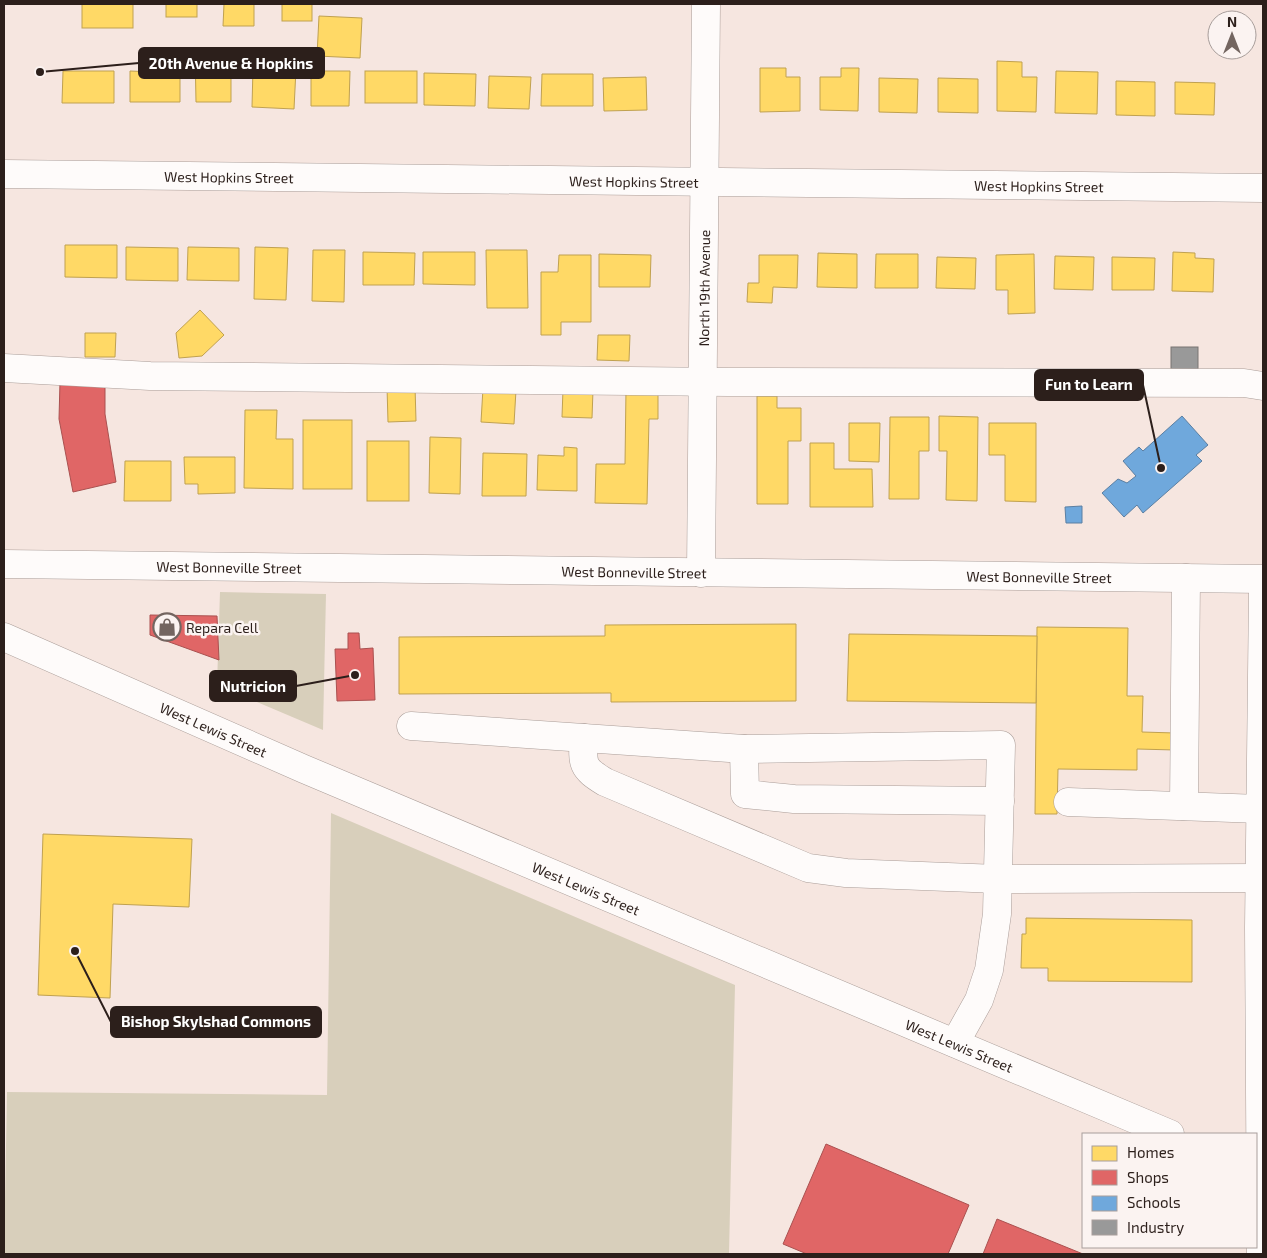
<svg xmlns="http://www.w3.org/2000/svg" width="1267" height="1258" font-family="'Exo 2',sans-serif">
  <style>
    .green { fill: #d8cfbb }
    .homes { fill: #ffd966; stroke: #c0a150 }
    .shops { fill: #e06666; stroke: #aa5150 }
    .schools { fill: #6fa8dc; stroke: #5b7fa2 }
    .industry { fill: #999; stroke: #787473 }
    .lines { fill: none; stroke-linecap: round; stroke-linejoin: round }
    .minor-casing { stroke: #aa9d98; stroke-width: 29 }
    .major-casing { stroke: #aa9d98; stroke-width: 29 }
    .minor { stroke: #fefbfa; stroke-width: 28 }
    .major { stroke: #fefbfa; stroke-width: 28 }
    .labels { text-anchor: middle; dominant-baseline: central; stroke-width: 5; stroke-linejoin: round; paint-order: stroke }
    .street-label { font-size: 14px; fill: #2c1f1b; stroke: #fbf3f1 }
    .poi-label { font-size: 14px; fill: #2c1f1b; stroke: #fbf3f1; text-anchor: start }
    .leader { fill: none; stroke: #2c1f1b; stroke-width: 2 }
    .callout-dot { fill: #2c1f1b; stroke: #fbf3f1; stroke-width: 2 }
    .callout { fill: #2c1f1b; stroke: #2c1f1b; stroke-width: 2 }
    .callout-label { font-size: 15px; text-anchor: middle; font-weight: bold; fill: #fff }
  </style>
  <rect width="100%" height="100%" fill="#f6e6e0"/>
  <g class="green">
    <polygon points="220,592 326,594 323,730 217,685"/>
    <polygon points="331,813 735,985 729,1254 4,1254 7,1092 327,1095"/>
  </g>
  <g class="homes">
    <rect x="82" y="4" width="51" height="24"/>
    <rect x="166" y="4" width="31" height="13"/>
    <polygon points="224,4 254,4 254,26 223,26"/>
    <rect x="282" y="4" width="30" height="17"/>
    <polygon points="319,16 362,18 360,58 317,56"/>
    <polygon points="195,50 223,50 223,77 231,77 231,102 196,102"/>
    <polygon points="154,56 180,56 180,102 130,102 130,71 154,72"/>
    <polygon points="997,61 1022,62 1022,77 1037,77 1036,112 997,111"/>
    <polygon points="253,67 296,69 294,109 252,107"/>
    <polygon points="760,68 786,68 786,77 800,77 800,111 760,112"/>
    <polygon points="841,68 859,68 858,111 820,110 820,77 841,77"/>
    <polygon points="63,71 114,71 114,103 62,103"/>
    <polygon points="311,71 350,71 349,106 311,106"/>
    <rect x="365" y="71" width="52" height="32"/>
    <polygon points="1056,71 1098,72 1097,114 1055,113"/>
    <polygon points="424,73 476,74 475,106 424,105"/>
    <polygon points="542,74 593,74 593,106 541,106"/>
    <polygon points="489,76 531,77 529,109 488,108"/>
    <polygon points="646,77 647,110 604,111 603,78"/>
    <polygon points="879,78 918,79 917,113 879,112"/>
    <polygon points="938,78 978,79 978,113 938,112"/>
    <polygon points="1116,81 1155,82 1155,116 1116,115"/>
    <polygon points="1175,82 1215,83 1214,115 1175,114"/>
    <polygon points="65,245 117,245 117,278 65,277"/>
    <polygon points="126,247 178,248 178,281 126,280"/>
    <polygon points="188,247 239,248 239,281 187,280"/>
    <polygon points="255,247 288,248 286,300 254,299"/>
    <polygon points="313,250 345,250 344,302 312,301"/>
    <polygon points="486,250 527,250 528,308 487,308"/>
    <polygon points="363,252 415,253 414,285 363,285"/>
    <polygon points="423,252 475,252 475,285 423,284"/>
    <polygon points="1173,252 1195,253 1195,258 1214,259 1213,292 1172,291"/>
    <polygon points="818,253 857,254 857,288 817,287"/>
    <polygon points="599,254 651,255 650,287 599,287"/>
    <polygon points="876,254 918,254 918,288 875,288"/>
    <polygon points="1034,254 1035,313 1008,314 1008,290 996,290 996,255"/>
    <polygon points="559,255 591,255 591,322 561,322 561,335 541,335 541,272 558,272"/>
    <polygon points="759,255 798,255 797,288 773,287 772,303 747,302 748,283 759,283"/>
    <polygon points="1055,256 1094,257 1093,290 1054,289"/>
    <polygon points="937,257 976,258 975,289 936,288"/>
    <polygon points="1112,257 1155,258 1154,290 1112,290"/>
    <polygon points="200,310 224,335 202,356 179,358 176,333"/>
    <polygon points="85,333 116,333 115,357 85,357"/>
    <polygon points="598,335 630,335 629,361 597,360"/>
    <polygon points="415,386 416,421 388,422 387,387"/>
    <polygon points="483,388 516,390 514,424 481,422"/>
    <polygon points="563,389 593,390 592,418 562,417"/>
    <polygon points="626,389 658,390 658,419 649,419 647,504 595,503 596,464 625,464"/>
    <polygon points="757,396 777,396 777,408 801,408 801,441 788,441 788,504 757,504"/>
    <polygon points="245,410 277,410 276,439 293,439 293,489 244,488"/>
    <polygon points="939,416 978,417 977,501 946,500 947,451 939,451"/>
    <polygon points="890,417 929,417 929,451 919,451 919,499 889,499"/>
    <rect x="303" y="420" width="49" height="69"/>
    <polygon points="849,423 880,423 879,462 849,461"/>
    <polygon points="989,423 1036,423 1036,502 1005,501 1005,455 989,455"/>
    <polygon points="430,437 461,438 460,494 429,493"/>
    <rect x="367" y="441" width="42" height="60"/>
    <polygon points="810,443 834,443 834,469 872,469 873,507 810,507"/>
    <polygon points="564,447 577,448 577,491 537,490 538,455 564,456"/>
    <polygon points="483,453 527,454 526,496 482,496"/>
    <polygon points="184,457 235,457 235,493 198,494 198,484 185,484"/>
    <polygon points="125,461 171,461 171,501 124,501"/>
    <polygon points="796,624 796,701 611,702 611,693 399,694 399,637 605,636 605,625"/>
    <polygon points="1037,627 1128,628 1127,696 1143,696 1142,732 1175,733 1175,750 1137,749 1137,770 1058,769 1057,814 1035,814"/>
    <polygon points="849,634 1037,636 1036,703 847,701"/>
    <polygon points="43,834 192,839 189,907 113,904 110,998 38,995"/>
    <polygon points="1026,918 1192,920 1192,982 1048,981 1048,968 1021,968 1022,934 1026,934"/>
  </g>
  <g class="shops">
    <polygon points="105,381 105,414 116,482 73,492 59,419 60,382"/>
    <polygon points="150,615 217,616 219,660 150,635"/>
    <polygon points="348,633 359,633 360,649 373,648 375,700 337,701 335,649 348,649"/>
    <polygon points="826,1144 969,1205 948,1254 807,1254 783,1244"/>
    <polygon points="997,1219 1083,1254 983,1254"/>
  </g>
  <g class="schools">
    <polygon points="1182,416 1208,445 1196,455 1202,461 1143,513 1137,505 1124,517 1102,493 1118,479 1127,483 1136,476 1123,461 1139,447 1143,451"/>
    <polygon points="1082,506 1082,523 1066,523 1065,507"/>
  </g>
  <rect class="industry" x="1171" y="347" width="27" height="22"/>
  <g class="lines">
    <g class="minor-casing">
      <g id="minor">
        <path id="s1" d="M4,174L1263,188"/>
        <polyline points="4,368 150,376 728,382 1244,383 1263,386"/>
        <path id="s2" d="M4,564L1263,579"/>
        <path id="s3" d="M701,573L706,4"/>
        <polyline points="411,726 744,749 1001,745 997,914 989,970 979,1000 955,1043"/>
        <path d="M584,738C582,764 582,768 605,782L808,868L846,873L998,879L1259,878"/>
        <polyline points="744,749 745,794 794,799 1000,801"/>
        <polyline points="1068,802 1260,809"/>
        <polyline points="1184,806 1186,578"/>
        <polyline points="1261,1254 1259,928 1263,592"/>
      </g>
    </g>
    <g class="major-casing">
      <g id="major">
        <path id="s4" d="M4,637L304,769L1170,1134"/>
        <polyline points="1256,1170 1263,1173"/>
      </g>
    </g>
    <use href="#minor" class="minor"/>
    <use href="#major" class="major"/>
  </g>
  <defs>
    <g id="shop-ring" transform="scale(1.4375)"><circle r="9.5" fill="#fbf3f1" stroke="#736560" stroke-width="1.5"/><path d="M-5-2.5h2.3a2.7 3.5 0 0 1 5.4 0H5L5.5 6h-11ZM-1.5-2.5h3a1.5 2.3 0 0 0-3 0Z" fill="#736560"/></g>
  </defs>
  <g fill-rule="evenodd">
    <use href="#shop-ring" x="167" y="627"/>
  </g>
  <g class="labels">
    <g class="street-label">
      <text stroke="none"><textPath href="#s1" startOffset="225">West Hopkins Street</textPath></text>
      <text stroke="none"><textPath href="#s1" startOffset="630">West Hopkins Street</textPath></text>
      <text stroke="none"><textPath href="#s1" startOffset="1035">West Hopkins Street</textPath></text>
      <text stroke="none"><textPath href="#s3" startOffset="285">North 19th Avenue</textPath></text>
      <text stroke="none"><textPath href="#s2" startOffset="225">West Bonneville Street</textPath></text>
      <text stroke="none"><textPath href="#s2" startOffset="630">West Bonneville Street</textPath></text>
      <text stroke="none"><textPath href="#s2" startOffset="1035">West Bonneville Street</textPath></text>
      <text stroke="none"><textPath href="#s4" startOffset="229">West Lewis Street</textPath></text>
      <text stroke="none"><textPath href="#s4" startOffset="634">West Lewis Street</textPath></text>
      <text stroke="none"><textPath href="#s4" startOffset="1039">West Lewis Street</textPath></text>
    </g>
    <g class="poi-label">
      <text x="186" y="627">Repara Cell</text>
    </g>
  </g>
  <path class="leader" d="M40 72L139 63M1161 468L1143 385M355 675L296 686M75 951L111 1022"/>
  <g class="callout-dot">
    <circle cx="40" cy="72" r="5"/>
    <circle cx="1161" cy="468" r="5"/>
    <circle cx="355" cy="675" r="5"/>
    <circle cx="75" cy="951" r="5"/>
  </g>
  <g class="callout">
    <rect x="139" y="48" width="185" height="30" rx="5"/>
    <rect x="1035" y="370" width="108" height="30" rx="5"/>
    <rect x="210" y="671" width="86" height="30" rx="5"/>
    <rect x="111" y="1007" width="210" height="30" rx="5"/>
  </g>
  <g class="callout-label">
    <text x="231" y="69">20th Avenue &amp; Hopkins</text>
    <text x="1089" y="390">Fun to Learn</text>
    <text x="253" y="692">Nutricion</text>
    <text x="216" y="1027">Bishop Skylshad Commons</text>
  </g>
  <rect width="1267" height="1258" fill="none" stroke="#2c1f1b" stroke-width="10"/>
  <rect x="1082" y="1133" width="175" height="115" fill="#fbf3f1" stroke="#a89e9b"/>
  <rect x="1092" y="1146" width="25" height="15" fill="#ffd966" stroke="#a89e9b"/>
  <text x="1127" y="1158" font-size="15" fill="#2c1f1b">Homes</text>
  <rect x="1092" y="1170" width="25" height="15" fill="#e06666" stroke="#a89e9b"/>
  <text x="1127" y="1183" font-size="15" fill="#2c1f1b">Shops</text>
  <rect x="1092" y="1196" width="25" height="15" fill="#6fa8dc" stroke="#a89e9b"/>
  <text x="1127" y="1208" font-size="15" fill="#2c1f1b">Schools</text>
  <rect x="1092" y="1220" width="25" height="15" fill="#999999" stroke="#a89e9b"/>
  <text x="1127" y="1233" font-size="15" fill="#2c1f1b">Industry</text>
  <g transform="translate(1232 35)"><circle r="24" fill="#fbf3f1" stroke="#a89e9b"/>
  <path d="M0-4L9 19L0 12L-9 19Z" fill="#736560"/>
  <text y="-8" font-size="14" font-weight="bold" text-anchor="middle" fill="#2c1f1b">N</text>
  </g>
</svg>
